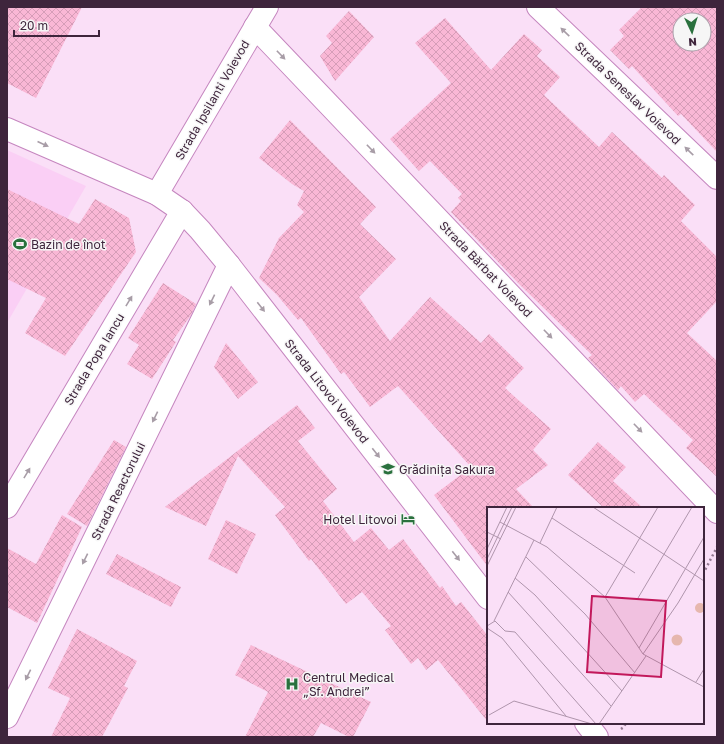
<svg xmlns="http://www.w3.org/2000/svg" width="724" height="744" font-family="'Golos Text',sans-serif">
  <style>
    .built { fill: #facff5 }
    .building { fill: url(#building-cross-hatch); fill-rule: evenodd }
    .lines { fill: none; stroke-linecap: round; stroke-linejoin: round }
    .street-casing { stroke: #c586bf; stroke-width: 24 }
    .path { stroke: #937990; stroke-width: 2.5; stroke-dasharray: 2 3; stroke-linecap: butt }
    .street { stroke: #fff; stroke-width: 22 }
    .oneway { fill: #a89da7 }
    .labels { text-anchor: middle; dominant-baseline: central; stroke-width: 3; stroke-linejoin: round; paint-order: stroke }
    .street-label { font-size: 12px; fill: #3e253c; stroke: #f6f6f6 }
    .poi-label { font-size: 12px; fill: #3e253c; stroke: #f6f6f6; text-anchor: start }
    .inset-road { fill: none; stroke: #af95ac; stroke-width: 1 }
    .view { fill: #c2185b; fill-opacity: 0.15; stroke: #c2185b; stroke-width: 2 }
    .inset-edge { fill: none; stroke: #3e253c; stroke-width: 2 }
  </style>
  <defs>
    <pattern id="building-cross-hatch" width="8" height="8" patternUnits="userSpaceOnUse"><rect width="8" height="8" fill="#f9b7d5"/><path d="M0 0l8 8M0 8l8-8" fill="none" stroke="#d69db8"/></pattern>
  </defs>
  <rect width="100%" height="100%" fill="#fadff7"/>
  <polygon class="built" points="7,150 86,186 7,323"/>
  <g class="building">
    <polygon points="7,7 82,7 36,98 7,83"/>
    <path d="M642,7H717V152L681,114L678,116L632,66L629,69L610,50L624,36L619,30ZM680,20H704V44H680Z"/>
    <polygon points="349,11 374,37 335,81 320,56 332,43 326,36"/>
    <polygon points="445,18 491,70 524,34 542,50 537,56 560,77 544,95 599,147 612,132 662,178 664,175 695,205 681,221 717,257 717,301 687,333 717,361 717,477 686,448 693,440 644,394 635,402 621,386 618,390 588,358 592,355 519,284 466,228 451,212 461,201 458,198 462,194 430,161 419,171 390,139 451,83 415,43"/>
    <polygon points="290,120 376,207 360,224 396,259 359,297 390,341 430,297 481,343 489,334 524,368 505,388 551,429 533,450 548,465 516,489 534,508 488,508 488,567 434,495 471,467 398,386 370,407 344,372 341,374 301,318 298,320 277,295 259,278 279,238 304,212 297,205 304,191 292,184 259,158"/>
    <polygon points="7,189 79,224 95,199 129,218 136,252 65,356 25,333 46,298 7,279"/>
    <polygon points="163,283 196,304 191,315 173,340 176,342 152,379 127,364 139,345 128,338"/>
    <polygon points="226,343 258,382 238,399 214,367"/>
    <polygon points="297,405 315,428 298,441 337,489 323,501 354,542 371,528 389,550 403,539 440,588 442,586 456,606 461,602 488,636 488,722 438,660 426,670 418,658 411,664 385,630 391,626 362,592 346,604 311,559 309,561 275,515 285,507 238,456 206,526 165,507"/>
    <polygon points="114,440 126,447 87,526 67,514"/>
    <polygon points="598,442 626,467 613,481 643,508 604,508 568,475"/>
    <polygon points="62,515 82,527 37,623 7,607 7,548 36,564"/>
    <polygon points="226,520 256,534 237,574 208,559"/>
    <polygon points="117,554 181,587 171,607 106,574"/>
    <polygon points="77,629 137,661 124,686 128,688 102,737 51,737 70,698 48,688"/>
    <polygon points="251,645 371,702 353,737 349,737 321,723 313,737 245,737 268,692 235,675"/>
  </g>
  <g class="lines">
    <g class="street-casing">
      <g id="street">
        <polyline points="538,7 717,178"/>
        <polyline points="255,27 717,512"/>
        <polyline points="7,129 157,194 182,211 200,230 229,265 488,598"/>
        <polyline points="157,194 267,7"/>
        <polyline points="7,507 182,211"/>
        <polyline points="7,717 229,265"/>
        <polyline points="586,723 597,737"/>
      </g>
    </g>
    <g class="path">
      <polyline points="703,574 717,547"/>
      <polyline points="621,729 624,727 626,723"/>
    </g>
    <use href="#street" class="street"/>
  </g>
  <defs><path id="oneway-solid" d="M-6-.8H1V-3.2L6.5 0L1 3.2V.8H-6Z"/></defs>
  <g class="oneway">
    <use href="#oneway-solid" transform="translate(565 32) rotate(-136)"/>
    <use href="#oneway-solid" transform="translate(281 55) rotate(46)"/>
    <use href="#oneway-solid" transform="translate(43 144) rotate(24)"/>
    <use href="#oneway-solid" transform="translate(371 149) rotate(46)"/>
    <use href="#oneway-solid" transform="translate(689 151) rotate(-136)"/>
    <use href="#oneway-solid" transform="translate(212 300) rotate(116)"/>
    <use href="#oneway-solid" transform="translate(129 301) rotate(-59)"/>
    <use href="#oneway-solid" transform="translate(261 307) rotate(52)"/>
    <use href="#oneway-solid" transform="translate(548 334) rotate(46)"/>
    <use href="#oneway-solid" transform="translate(155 417) rotate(116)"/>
    <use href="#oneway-solid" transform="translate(638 428) rotate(46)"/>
    <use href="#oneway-solid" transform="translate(376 453) rotate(52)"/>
    <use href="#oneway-solid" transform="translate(27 473) rotate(-59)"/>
    <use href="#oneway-solid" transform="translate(456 556) rotate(52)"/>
    <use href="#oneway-solid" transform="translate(85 559) rotate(116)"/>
    <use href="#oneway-solid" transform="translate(28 675) rotate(116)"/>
  </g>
  <defs>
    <g id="stadium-bare" transform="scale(1.08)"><path d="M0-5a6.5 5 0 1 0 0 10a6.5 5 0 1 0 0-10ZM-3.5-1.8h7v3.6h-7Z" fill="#2a713e" stroke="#f6f6f6" stroke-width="2.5" paint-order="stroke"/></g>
    <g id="school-bare" transform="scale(1.08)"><path d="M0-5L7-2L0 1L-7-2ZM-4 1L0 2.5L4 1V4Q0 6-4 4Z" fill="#2a713e" stroke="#f6f6f6" stroke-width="2.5" paint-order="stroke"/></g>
    <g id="hotel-bare" transform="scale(1.08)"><path d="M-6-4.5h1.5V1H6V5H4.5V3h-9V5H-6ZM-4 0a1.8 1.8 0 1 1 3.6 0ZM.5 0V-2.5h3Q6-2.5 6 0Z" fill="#2a713e" stroke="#f6f6f6" stroke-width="2.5" paint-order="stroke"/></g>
    <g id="hospital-bare" transform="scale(1.08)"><path d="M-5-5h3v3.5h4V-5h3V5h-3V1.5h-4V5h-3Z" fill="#2a713e" stroke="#f6f6f6" stroke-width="2.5" paint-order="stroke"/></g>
  </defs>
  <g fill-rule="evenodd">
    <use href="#stadium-bare" x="20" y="244"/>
    <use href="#school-bare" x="388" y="469"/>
    <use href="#hotel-bare" x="408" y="519"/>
    <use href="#hospital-bare" x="292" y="684"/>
  </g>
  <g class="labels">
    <g class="street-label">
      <text transform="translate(628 93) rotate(44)">Strada Seneslav Voievod</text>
      <text transform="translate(212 100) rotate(-60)">Strada Ipsilanti Voievod</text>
      <text transform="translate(486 269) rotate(46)">Strada Bărbat Voievod</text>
      <text transform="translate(94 359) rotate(-59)">Strada Popa Iancu</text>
      <text transform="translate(327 391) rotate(52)">Strada Litovoi Voievod</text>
      <text transform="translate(118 491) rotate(-64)">Strada Reactorului</text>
    </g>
    <g class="poi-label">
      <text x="31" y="244">Bazin de înot</text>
      <text x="399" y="469">Grădinița Sakura</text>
      <text x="397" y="519" text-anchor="end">Hotel Litovoi</text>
      <text x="303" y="677">Centrul Medical<tspan x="303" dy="14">„Sf. Andrei”</tspan></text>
    </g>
  </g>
  <g transform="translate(487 507)">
    <rect width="217" height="217" fill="#fadff7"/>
    <path d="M208 101a5 5 0 1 1 10 0a5 5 0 1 1-10 0ZM184.5 133a5.5 5.5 0 1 1 11 0a5.5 5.5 0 1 1-11 0Z" fill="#e6b7ae"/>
    <path class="inset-road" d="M106,0L217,74M65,11L148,66M13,15L60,40L118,90L156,147L217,180M0,25L14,32M53,36L70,0M0,42L20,0M39,50L98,107L148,166M0,52L25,0M0,59L29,0M28,71L48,88L135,184M21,85L124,199M118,90L171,0M151,91L205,0M7,114L47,33M0,119L8,114L18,124L28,125L109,217M0,121L15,131L79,209M152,141L217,30M156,147L191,96L217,52M209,175L217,162M2,208L27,194L105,217M112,217L159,149"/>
    <path class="view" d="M105,89L179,94L174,170L100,165Z"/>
    <rect width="217" height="217" class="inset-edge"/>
  </g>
  <rect width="724" height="744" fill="none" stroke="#3e253c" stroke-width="16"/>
  <g transform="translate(692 32) rotate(176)"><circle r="19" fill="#f6f6f6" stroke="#aca2ac"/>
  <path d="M0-3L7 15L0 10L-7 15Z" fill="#2a713e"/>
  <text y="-6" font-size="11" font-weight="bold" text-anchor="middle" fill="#3e253c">N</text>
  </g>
  <path d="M14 30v6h85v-6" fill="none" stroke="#3e253c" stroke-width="2"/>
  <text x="20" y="30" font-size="12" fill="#3e253c" stroke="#f6f6f6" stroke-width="3" paint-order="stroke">20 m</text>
</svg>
